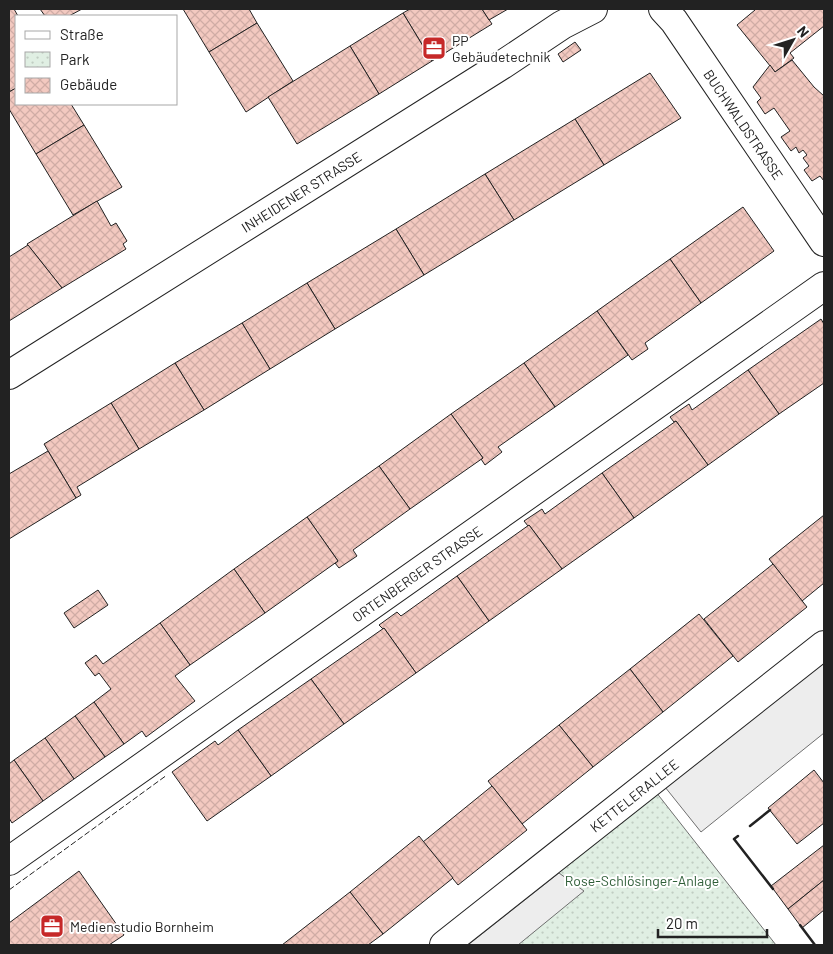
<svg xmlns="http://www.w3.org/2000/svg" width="833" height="954" font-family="Barlow,sans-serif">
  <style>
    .park { fill: url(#park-dots); stroke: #6f6f6f }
    .parking { fill: #ededed; stroke: #6f6f6f }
    .building { fill: url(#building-cross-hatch); stroke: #222 }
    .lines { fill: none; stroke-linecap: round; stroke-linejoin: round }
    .minor-casing { stroke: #222; stroke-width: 30 }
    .minor { stroke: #fff; stroke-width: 28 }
    .fence { stroke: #222; stroke-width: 1; stroke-dasharray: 6 2.5; stroke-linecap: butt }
    .wall { stroke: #222; stroke-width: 2.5 }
    .labels { text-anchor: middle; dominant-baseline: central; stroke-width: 4; stroke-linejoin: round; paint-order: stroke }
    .poi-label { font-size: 14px; fill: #222; stroke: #fff; text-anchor: start }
    .street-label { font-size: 14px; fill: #222; stroke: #fff }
    .park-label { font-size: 14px; fill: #2f5e38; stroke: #fff }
  </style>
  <defs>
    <pattern id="park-dots" width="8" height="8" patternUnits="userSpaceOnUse" patternTransform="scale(1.25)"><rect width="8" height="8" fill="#e0efe3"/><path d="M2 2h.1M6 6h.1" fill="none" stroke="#c0cdc2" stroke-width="1.8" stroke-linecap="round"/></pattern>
    <pattern id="building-cross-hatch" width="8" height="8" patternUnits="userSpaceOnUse" patternTransform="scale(1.25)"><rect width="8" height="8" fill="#f3c9c0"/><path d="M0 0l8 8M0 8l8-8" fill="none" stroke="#d0aca5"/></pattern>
  </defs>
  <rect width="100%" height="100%" fill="#fff"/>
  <polygon class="park" points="652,787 776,945 453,945"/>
  <g class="parking">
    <polygon points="824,645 824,733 701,832 657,777"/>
    <polygon points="559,873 584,891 518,945 468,945"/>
  </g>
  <g class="building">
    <polygon points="9,9 14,9 18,16 16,16 16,88 9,92"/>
    <polygon points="40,9 82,9 69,16 45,16"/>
    <polygon points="183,9 249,9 257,23 209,52"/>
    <polygon points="410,9 482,9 492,24 432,61 403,13"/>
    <polygon points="482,9 508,9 489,20"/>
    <polygon points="753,9 824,9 824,26 790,53 794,58 775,72 737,25 755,10"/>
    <polygon points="403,13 432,61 379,94 350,46"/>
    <polygon points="257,23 293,81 246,112 209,52"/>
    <polygon points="575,42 581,50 563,62 558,54"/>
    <polygon points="350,46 379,94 297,144 268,97"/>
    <polygon points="792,60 814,87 824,96 824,181 820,176 812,181 804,170 809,166 803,158 807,155 803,150 799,153 796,147 791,151 781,137 790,131 774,108 765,114 757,102 761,98 753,87 770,65 775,72"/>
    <polygon points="650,73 681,118 604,165 575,119"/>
    <polygon points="16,88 16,104 71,104 84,125 36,154 9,109 9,92"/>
    <polygon points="575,119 604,165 514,220 485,174"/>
    <polygon points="84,125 122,187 73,215 36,154"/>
    <polygon points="485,174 514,220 424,275 396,229"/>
    <polygon points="97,201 111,226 116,223 127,241 123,244 126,249 62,288 27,244"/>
    <polygon points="743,207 774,251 701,303 670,259"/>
    <polygon points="396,229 424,275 335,329 307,283"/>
    <polygon points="28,245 62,288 9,321 9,257"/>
    <polygon points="670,259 701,303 645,343 648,349 632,360 597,311"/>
    <polygon points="307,283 335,329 270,369 242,323"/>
    <polygon points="597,311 628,355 555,407 524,363"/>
    <polygon points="821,319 824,324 824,383 779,414 748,370"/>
    <polygon points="242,323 270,369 204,410 175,363"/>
    <polygon points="175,363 204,410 139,449 111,403"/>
    <polygon points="524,363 555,407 498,447 502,452 485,465 481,459 483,458 451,414"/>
    <polygon points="748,370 779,414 708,465 676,421 674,422 670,417 689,404 692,410"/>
    <polygon points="111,403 139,449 77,487 81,495 76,498 44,444"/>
    <polygon points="451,414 483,458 410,509 379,466"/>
    <polygon points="676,421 708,465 634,518 602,473"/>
    <polygon points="48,451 76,498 9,539 9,474"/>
    <polygon points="379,466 410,509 353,550 357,556 339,568 335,563 338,561 307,517"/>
    <polygon points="602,473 634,518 562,569 529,525 528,526 524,521 542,509 545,514"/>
    <polygon points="824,515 824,583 802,601 769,559"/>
    <polygon points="307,517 338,561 265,613 234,569"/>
    <polygon points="529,525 562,569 489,621 457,576"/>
    <polygon points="773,564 807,607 738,662 704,619"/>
    <polygon points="234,569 265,613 190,665 160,623"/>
    <polygon points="457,576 489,621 416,673 384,628 383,629 379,625 397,612 401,616"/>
    <polygon points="98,590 108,605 74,628 64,613"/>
    <polygon points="699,614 733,656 663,712 630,669"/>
    <polygon points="160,623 190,665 175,676 195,701 146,737 142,731 124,744 94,702 111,689 99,673 95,676 85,663 96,655 103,664"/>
    <polygon points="384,628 416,673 344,724 311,679"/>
    <polygon points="630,669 663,712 593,767 559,725"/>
    <polygon points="311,679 344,724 271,776 238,730"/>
    <polygon points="94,702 124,744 105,757 75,716"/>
    <polygon points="75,716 105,757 74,779 45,738"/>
    <polygon points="559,725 593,767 522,824 488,781"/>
    <polygon points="238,730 271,776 207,821 172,772 215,741 218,745"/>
    <polygon points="45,738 74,779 43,801 14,760"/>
    <polygon points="14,760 43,801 12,823 9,818 9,764"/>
    <polygon points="814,770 824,783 824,824 824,823 797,844 768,808"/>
    <polygon points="492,786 527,830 458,885 423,842"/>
    <polygon points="419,836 453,878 383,934 350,892"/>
    <polygon points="824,845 824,880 788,909 771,886"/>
    <polygon points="79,871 124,935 109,945 9,945 9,923"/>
    <polygon points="824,880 824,910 802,928 788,909"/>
    <polygon points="350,892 383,934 368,945 282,945"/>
  </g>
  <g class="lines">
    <g class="minor-casing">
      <g id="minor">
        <path id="s1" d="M663,9L674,21L824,242"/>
        <path id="s2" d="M9,375L502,65L562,25L593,9"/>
        <path id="s3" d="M9,861L824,286"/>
        <path id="s4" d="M444,945L824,645"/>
      </g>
    </g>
    <use href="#minor" class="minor"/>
    <polyline class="fence" points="9,890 167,775"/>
    <g class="wall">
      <polyline points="750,826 770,810"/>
      <polyline points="738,836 734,839 773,889"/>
      <polyline points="800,925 815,945"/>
    </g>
  </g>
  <defs>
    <g id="office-square" transform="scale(1.25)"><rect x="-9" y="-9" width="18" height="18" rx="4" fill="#c62828" stroke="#fff"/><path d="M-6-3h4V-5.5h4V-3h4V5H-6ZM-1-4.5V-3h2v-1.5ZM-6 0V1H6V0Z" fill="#fff"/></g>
  </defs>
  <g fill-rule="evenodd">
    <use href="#office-square" x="434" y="48"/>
    <use href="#office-square" x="52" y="926"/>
  </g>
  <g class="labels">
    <g class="poi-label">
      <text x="452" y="40">PP<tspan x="452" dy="16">Gebäudetechnik</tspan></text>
      <text x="70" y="926">Medienstudio Bornheim</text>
    </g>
    <g class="street-label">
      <text stroke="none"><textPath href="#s1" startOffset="141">BUCHWALDSTRASSE</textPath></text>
      <text stroke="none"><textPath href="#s2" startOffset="345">INHEIDENER STRASSE</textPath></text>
      <text stroke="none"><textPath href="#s3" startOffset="499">ORTENBERGER STRASSE</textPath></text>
      <text stroke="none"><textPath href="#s4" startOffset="242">KETTELERALLEE</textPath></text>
    </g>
    <g class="park-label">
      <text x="642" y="880">Rose-Schlösinger-Anlage</text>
    </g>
  </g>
  <rect width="833" height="954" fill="none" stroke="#222222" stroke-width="20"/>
  <rect x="15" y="15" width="162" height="90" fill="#ffffff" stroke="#a7a7a7"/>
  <rect x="25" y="31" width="25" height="8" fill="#ffffff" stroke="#a7a7a7"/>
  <text x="60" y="40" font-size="15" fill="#222222">Straße</text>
  <rect x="25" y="52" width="25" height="15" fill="url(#park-dots)" stroke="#a7a7a7"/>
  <text x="60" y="65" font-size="15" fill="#222222">Park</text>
  <rect x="25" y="78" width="25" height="15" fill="url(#building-cross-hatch)" stroke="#a7a7a7"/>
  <text x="60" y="90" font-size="15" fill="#222222">Gebäude</text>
  <g transform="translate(793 40) rotate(51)" stroke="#ffffff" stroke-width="4" paint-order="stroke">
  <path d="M0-4L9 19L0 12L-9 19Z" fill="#222222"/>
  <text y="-8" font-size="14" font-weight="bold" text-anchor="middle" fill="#222222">N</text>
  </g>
  <path d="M658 929v8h109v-8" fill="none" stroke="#222222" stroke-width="2.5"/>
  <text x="666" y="929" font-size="15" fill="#222222" stroke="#ffffff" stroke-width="4" paint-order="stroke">20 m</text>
</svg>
